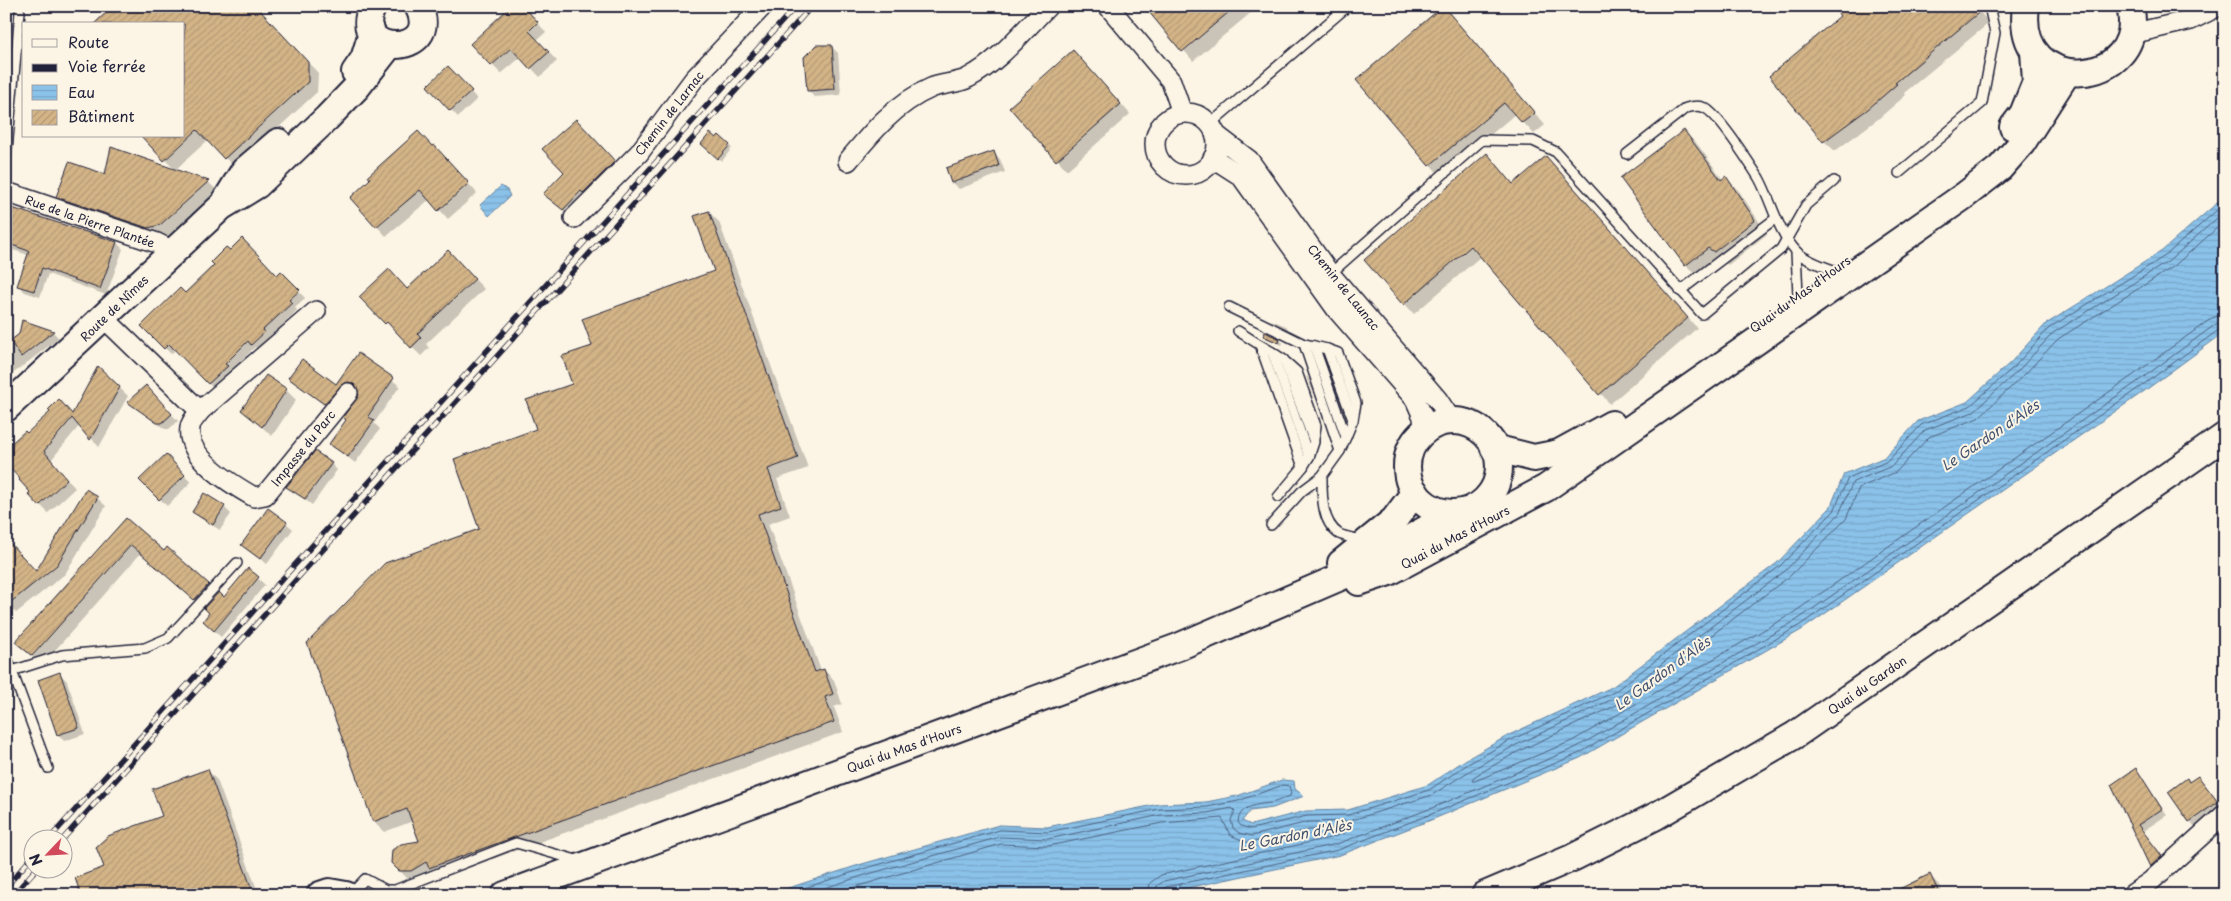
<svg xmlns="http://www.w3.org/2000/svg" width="2231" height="901" font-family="'Playpen Sans',sans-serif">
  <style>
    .water { fill: url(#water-rules); stroke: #6182a3 }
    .shadow { fill: #0003 }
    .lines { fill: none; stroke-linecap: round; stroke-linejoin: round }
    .shore { stroke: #4c6281; stroke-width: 1 }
    .building { fill: url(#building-hatch); stroke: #22223b }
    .lane-casing { stroke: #22223b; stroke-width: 12 }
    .street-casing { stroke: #22223b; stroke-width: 22 }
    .secondary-casing { stroke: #22223b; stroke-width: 30 }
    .lane { stroke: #fcf5e5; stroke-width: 9 }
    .street { stroke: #fcf5e5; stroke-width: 19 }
    .secondary { stroke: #fcf5e5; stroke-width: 26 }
    .rail-casing { stroke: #22223b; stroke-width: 5.5 }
    .rail { stroke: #fcf5e5; stroke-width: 4; stroke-dasharray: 11; stroke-linecap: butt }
    .labels { text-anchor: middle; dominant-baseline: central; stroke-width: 4; stroke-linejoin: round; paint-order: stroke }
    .street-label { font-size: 12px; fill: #22223b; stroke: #fcf5e5 }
    .water-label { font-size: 14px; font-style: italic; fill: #42526f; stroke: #fcf5e5 }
  </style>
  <defs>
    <pattern id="water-rules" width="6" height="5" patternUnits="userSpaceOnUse" patternTransform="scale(1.25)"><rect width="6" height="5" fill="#8bc2e9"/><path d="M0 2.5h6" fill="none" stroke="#78a6c9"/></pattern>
    <pattern id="building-hatch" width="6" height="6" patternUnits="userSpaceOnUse" patternTransform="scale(1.25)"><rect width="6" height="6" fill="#d3b487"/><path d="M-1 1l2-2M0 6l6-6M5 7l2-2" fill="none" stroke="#b59a75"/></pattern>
  </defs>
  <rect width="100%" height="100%" fill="#fcf5e5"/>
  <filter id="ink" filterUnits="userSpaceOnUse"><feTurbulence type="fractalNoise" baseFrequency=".02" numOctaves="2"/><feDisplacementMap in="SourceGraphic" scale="10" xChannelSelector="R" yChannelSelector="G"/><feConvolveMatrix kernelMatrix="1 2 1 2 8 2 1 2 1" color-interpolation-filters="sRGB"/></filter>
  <g filter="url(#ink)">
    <g class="water">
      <polygon points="501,186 507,190 510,196 489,216 480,205"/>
      <polygon points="2225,196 2225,332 2143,392 1803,629 1580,758 1436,818 1340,855 1155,895 767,895 862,864 999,825 1047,827 1159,804 1206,802 1237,796 1282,780 1294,781 1295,789 1304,796 1273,808 1250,811 1242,821 1251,825 1306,811 1348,810 1428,785 1465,760 1509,735 1612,687 1777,563 1830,508 1844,474 1885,457 1918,421 1967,402 2011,362 2046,324 2162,251"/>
    </g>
    <g class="shadow">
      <polygon points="6,6 39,6 6,10"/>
      <polygon points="255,6 318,73 317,92 235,168 208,140 175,170 142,136 184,136 184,24"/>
      <polygon points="522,6 546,32 537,40 557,61 540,77 521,57 501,74 472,44"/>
      <polygon points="1146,6 1259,6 1193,61"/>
      <polygon points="1975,6 1989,23 1904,93 1906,95 1878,119 1835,151 1824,141"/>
      <polygon points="1444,7 1545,125 1534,134 1515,114 1441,177 1358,80"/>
      <polygon points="831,46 838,53 841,95 814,97 808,90"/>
      <polygon points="1073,51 1130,114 1067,170 1010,107"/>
      <polygon points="455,74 477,99 458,117 428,86"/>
      <polygon points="585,130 623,171 573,219 545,194 566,172"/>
      <polygon points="1684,132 1698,145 1723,180 1726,178 1739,191 1767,234 1728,265 1723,260 1699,278 1686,265"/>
      <polygon points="716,139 732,148 722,161 705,147"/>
      <polygon points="432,148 443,156 477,193 448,219 430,199 386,236 351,198"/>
      <polygon points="993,152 1000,159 1005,172 959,189 952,183 947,169"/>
      <polygon points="1487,155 1514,185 1556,168 1697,328 1610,404 1481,256 1414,314 1366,261"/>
      <polygon points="106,176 208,182 220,193 186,225 165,239 70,209 58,197"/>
      <polygon points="6,210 117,243 123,249 106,295 48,274 40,297 25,292 19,286 29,255 6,248"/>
      <polygon points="709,212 719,222 808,468 777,479 790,516 768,524 821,671 824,670 834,680 842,704 834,707 843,732 440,878 435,872 418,881 407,878 397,868 421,842 413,821 384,832 374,822 480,529 538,430 573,384 594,346 716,272"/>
      <polygon points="458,261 484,289 426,344 429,348 421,356 361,297 408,291"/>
      <polygon points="281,273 305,298 295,308 297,310 259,350 255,347 231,371 233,373 215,390 176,349 171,354 143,326 185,294 277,277"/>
      <polygon points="1271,320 1286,326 1289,330 1274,323"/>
      <polygon points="23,322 53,332 59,338 6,379 6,335 18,353"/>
      <polygon points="1265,333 1280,340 1283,343 1282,345 1267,339 1264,336"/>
      <polygon points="358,355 400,386 374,423 380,429 355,463 331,444 347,420 358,400 359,389 350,389 332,410 290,378 336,386"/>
      <polygon points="99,368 128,396 99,447 80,425 51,460 75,488 48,513 30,494 31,492 27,435 73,416"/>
      <polygon points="1306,376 1318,386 1323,405 1313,394"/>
      <polygon points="286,390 296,400 272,436 243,410"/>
      <polygon points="152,393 178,421 169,429 165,429 128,402"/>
      <polygon points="166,456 191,482 167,506 141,480"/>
      <polygon points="331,464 337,470 312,505 288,487"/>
      <polygon points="97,498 106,506 65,574 16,613 6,602 37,573"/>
      <polygon points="224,507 231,514 220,530 200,518 194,511"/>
      <polygon points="126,519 164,553 167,549 224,598 248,569 265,585 221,637 211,628 211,614 141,553 42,665 26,651"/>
      <polygon points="286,523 293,529 267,564 243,545"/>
      <polygon points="60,674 67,681 85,734 64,741 58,735"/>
      <polygon points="207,770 217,780 259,895 83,895 106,868 164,817"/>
      <polygon points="2136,770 2167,815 2143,831 2167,862 2156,872 2151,866 2113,785"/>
      <polygon points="2198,778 2223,809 2196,828 2190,821 2190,783"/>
      <polygon points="1930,876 1939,885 1944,895 1906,895"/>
    </g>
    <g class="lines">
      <g class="shore">
        <polyline points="2225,221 2173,267 2058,339 2024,375 1978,418 1929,437 1896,472 1859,488 1846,519 1790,576 1623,702 1517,752 1475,776 1472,781 1475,781 1572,741 1793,613 2132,376 2212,318 2225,314"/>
        <path d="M783,895L863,869L1000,830L1048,832L1160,809L1207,807L1238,801L1283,785L1289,786L1291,793L1290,796C1284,798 1277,802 1270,803C1257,805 1240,805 1238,822L1241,826L1251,829L1307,816L1348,815L1429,790L1468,764L1511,740L1614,692L1780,566L1834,511L1848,478L1888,461L1921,425L1970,406L2015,366L2049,328L2165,256L2225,203"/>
        <polyline points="803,895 865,875 1000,837 1048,839 1161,815 1207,813 1232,808 1235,811 1231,820 1233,828 1239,833 1252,836 1308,822 1349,821 1432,795 1471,770 1514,746 1619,696 1785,571 1839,514 1853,482 1892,466 1925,430 1973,412 2019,370 2053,333 2169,261 2225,211"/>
        <polyline points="828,895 1001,844 1048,846 1162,823 1222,818 1230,835 1249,843 1309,830 1343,829 1345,830 1344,833 1334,837 1161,875 1150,883 1148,895"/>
        <polyline points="1155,895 1157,886 1164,881 1337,844 1432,808 1575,748 1797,620 2137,382 2216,324 2225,322"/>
        <polyline points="1161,895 1162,890 1166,887 1338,850 1434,813 1578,754 1800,625 2140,387 2220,329 2225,328"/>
      </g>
    </g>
    <g class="building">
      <polygon points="113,6 256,6 308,62 308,82 224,159 197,130 164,161 141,136 184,136 184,24 94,24"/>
      <polygon points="511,6 523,6 538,22 529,31 549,52 530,69 511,48 491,66 470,44"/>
      <polygon points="1144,6 1236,6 1182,52"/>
      <polygon points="1443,6 1535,113 1522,123 1504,103 1429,166 1356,80"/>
      <polygon points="1832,6 1983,6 1983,9 1895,83 1897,84 1868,109 1823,142 1769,76 1840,16"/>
      <polygon points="816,45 832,45 835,89 807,91 804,57"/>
      <polygon points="1073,50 1121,104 1056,161 1009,107"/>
      <polygon points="448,66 472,91 450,111 427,86"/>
      <polygon points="576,119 615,161 583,193 581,191 563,210 543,194 564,172 542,149"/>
      <polygon points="1684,130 1721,180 1726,176 1755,220 1714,252 1708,248 1685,266 1620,178"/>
      <polygon points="418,131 432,146 434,145 469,183 438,211 420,190 376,227 350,198 370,179 368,176"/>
      <polygon points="710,133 716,138 719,135 730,145 718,159 701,144"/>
      <polygon points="111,147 209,181 160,225 148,228 56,197 69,162 105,174"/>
      <polygon points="994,151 999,166 951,183 946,168"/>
      <polygon points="1487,153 1513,184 1546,156 1688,318 1599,395 1471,246 1403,305 1364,260"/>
      <polygon points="12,208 117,242 100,289 42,268 34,291 17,286 29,251 6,243 6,209 11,211"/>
      <polygon points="709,211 798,458 768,469 781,506 758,514 815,672 824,669 833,694 825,697 834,722 429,868 426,862 411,871 399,871 391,863 392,850 401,844 419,841 407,809 373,822 307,643 385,563 479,529 454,459 536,429 526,400 572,384 562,356 592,346 582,319 714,271 694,216"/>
      <polygon points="242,238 277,275 281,271 300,290 289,300 292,303 263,330 265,332 251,345 248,341 225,364 228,366 208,384 169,344 164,349 141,326 180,288 185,293 214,265 211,262 226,247 230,250"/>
      <polygon points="448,250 475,279 417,334 421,338 411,348 387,322 385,324 359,297 389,269 407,289"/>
      <polygon points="22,320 54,331 21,357 10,341 19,334"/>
      <polygon points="1265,332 1280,339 1279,343 1263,336"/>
      <polygon points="358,353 394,378 368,416 374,421 348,457 329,444 346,420 343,417 359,395 355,385 349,382 344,383 324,404 288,378 302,359 336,384"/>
      <polygon points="98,366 120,387 90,440 72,418 44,451 67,479 39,506 28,494 30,492 19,480 20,479 6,464 6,448 25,431 27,433 50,412 48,410 59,399 72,414"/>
      <polygon points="266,375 287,389 262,427 241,410"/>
      <polygon points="146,385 172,414 162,423 157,423 127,402"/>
      <polygon points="315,451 332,463 305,499 286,487"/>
      <polygon points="166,454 185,475 159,500 139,480"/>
      <polygon points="86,489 98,497 57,565 6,606 6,539 36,571"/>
      <polygon points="204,493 225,506 213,525 192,512"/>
      <polygon points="268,508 287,522 260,559 241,545"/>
      <polygon points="126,518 164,551 167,547 209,584 194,600 131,545 32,656 15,642"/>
      <polygon points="248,568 259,577 214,631 203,621 209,613 204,608 219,592 224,597"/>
      <polygon points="60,672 79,728 57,735 38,680"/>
      <polygon points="2136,768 2162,809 2138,825 2162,856 2150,867 2111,785"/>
      <polygon points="208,769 254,895 81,895 75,878 104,867 96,847 108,836 162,816 152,789"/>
      <polygon points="2198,776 2218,802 2189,822 2168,792 2187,778 2189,782"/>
      <polygon points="1930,874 1940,895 1887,895"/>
    </g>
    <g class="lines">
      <g class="lane-casing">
        <g id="lane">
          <polyline points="1210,124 1348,6"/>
          <path d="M1627,154L1686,108C1693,106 1699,105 1705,108C1719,115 1750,164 1759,178C1772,202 1777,230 1796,251C1803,259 1822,266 1833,270"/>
          <polyline points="6,160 20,12"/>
          <polyline points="1899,173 1982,103 1995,33 1989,6"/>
          <polyline points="1796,252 1798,295"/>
          <polyline points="1330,274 1482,140 1533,141 1556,152 1702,314 1781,249 1806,205 1834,181"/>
          <polyline points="1680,291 1776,218"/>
          <polyline points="1229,307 1304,344 1340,451 1322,476 1302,491 1271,525"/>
          <polyline points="1238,331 1260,345 1303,467 1278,497"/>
          <polyline points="1304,344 1314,346 1346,437 1340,451"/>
          <polyline points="1260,345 1272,352 1309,457 1303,467"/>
          <polyline points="1314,346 1327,349 1353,420 1346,437"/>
          <polyline points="1327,349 1338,353 1356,403 1353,420"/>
          <polyline points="1272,352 1284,360 1314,442 1309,457"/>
          <polyline points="1287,363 1297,372 1316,426 1314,439"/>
          <path d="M1322,476C1322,494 1321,522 1339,534C1345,537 1355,538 1361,540"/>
          <polyline points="6,655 48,768"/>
          <polyline points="12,671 62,655 145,648 168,638 237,563"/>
          <polyline points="350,895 365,879 386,890 395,890 516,843 580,861"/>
        </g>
      </g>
      <g class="street-casing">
        <g id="street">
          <polyline points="1108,6 1171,81 1182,113"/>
          <polyline points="2131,34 2191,20 2219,6"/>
          <circle cx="1186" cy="144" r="31"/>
          <polyline points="1215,134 1249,160 1330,274 1438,400 1452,421"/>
          <polyline points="1213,158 1241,176 1337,310 1415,399 1423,417 1424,431"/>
          <path d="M848,161C872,132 896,103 931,88C942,83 957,84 968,78C999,62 1024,30 1048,6"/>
          <polyline points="6,192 157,243 173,251"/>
          <polyline points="574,218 639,153 694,79 763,6"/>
          <polyline points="104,318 200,411 316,311"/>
          <path d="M200,411C197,416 190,422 190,428C185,457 233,485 254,497L265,495L348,393"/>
          <polyline points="2131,895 2151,881 2225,814"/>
        </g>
      </g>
      <g class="secondary-casing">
        <g id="secondary">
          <path d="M373,6C346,58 445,58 418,6"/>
          <path d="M2026,6C2013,100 2150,89 2130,6"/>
          <polyline points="355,72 364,59 372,33"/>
          <polyline points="2013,127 2023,114 2036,82 2034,51"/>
          <polyline points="226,200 244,171 278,142"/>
          <polyline points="6,408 221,207 257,185 327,118 357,87 389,46"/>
          <circle cx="1453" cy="467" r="46"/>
          <polyline points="1494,448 1534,458 1559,453 1612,424"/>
          <polyline points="1341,563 1394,520 1415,492"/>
          <polyline points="1359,582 1389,572 1546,488 1964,196 2000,168 2022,143 2067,73"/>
          <polyline points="320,895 329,892 346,895"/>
          <polyline points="505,895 1178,647 1352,572 1454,513"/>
          <polyline points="1485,895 1572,858 1656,816 1795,735 2225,436"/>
        </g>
      </g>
      <use href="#lane" class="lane"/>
      <use href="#street" class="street"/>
      <use href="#secondary" class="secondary"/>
      <g class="rail-casing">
        <g id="rail">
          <polyline points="50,838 796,6"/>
          <polyline points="62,840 812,6"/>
          <polyline points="6,887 32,857"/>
          <polyline points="13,895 37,868"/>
        </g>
      </g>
      <use href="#rail" class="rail"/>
    </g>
  </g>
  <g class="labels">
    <g class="street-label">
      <text transform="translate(669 113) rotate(-52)">Chemin de Larnac</text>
      <text transform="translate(90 221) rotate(19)">Rue de la Pierre Plantée</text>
      <text transform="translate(1344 287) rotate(51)">Chemin de Launac</text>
      <text transform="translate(1800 294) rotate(-36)">Quai du Mas d'Hours</text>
      <text transform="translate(114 308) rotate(-44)">Route de Nîmes</text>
      <text transform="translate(303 448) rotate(-51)">Impasse du Parc</text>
      <text transform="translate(1455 537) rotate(-28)">Quai du Mas d'Hours</text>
      <text transform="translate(1867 685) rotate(-35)">Quai du Gardon</text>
      <text transform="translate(904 748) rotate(-20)">Quai du Mas d'Hours</text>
    </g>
    <g class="water-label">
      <text transform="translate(1990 435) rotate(-34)">Le Gardon d'Alès</text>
      <text transform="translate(1662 673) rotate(-36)">Le Gardon d'Alès</text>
      <text transform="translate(1295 835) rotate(-11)">Le Gardon d'Alès</text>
    </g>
  </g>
  <rect width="2231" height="901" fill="none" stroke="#fcf5e5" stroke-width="25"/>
  <rect x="12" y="12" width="2206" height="876" fill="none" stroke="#22223b" stroke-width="2" filter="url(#ink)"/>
  <rect x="22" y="22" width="162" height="115" fill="#fcf5e5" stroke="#a5a1a1"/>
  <rect x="32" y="39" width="25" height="8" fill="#fcf5e5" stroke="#a5a1a1"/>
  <text x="68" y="48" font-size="15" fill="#22223b">Route</text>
  <rect x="32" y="64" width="25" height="8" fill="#22223b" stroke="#a5a1a1"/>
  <text x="68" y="72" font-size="15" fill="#22223b">Voie ferrée</text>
  <rect x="32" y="85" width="25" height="15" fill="url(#water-rules)" stroke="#a5a1a1"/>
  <text x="68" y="98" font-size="15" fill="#22223b">Eau</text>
  <rect x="32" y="110" width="25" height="15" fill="url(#building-hatch)" stroke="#a5a1a1"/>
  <text x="68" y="122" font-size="15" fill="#22223b">Bâtiment</text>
  <g transform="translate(48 854) rotate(245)"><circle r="24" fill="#fcf5e5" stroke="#a5a1a1"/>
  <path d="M0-4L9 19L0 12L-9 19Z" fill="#d1495b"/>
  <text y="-8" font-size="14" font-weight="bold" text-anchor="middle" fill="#22223b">N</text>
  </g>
</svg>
